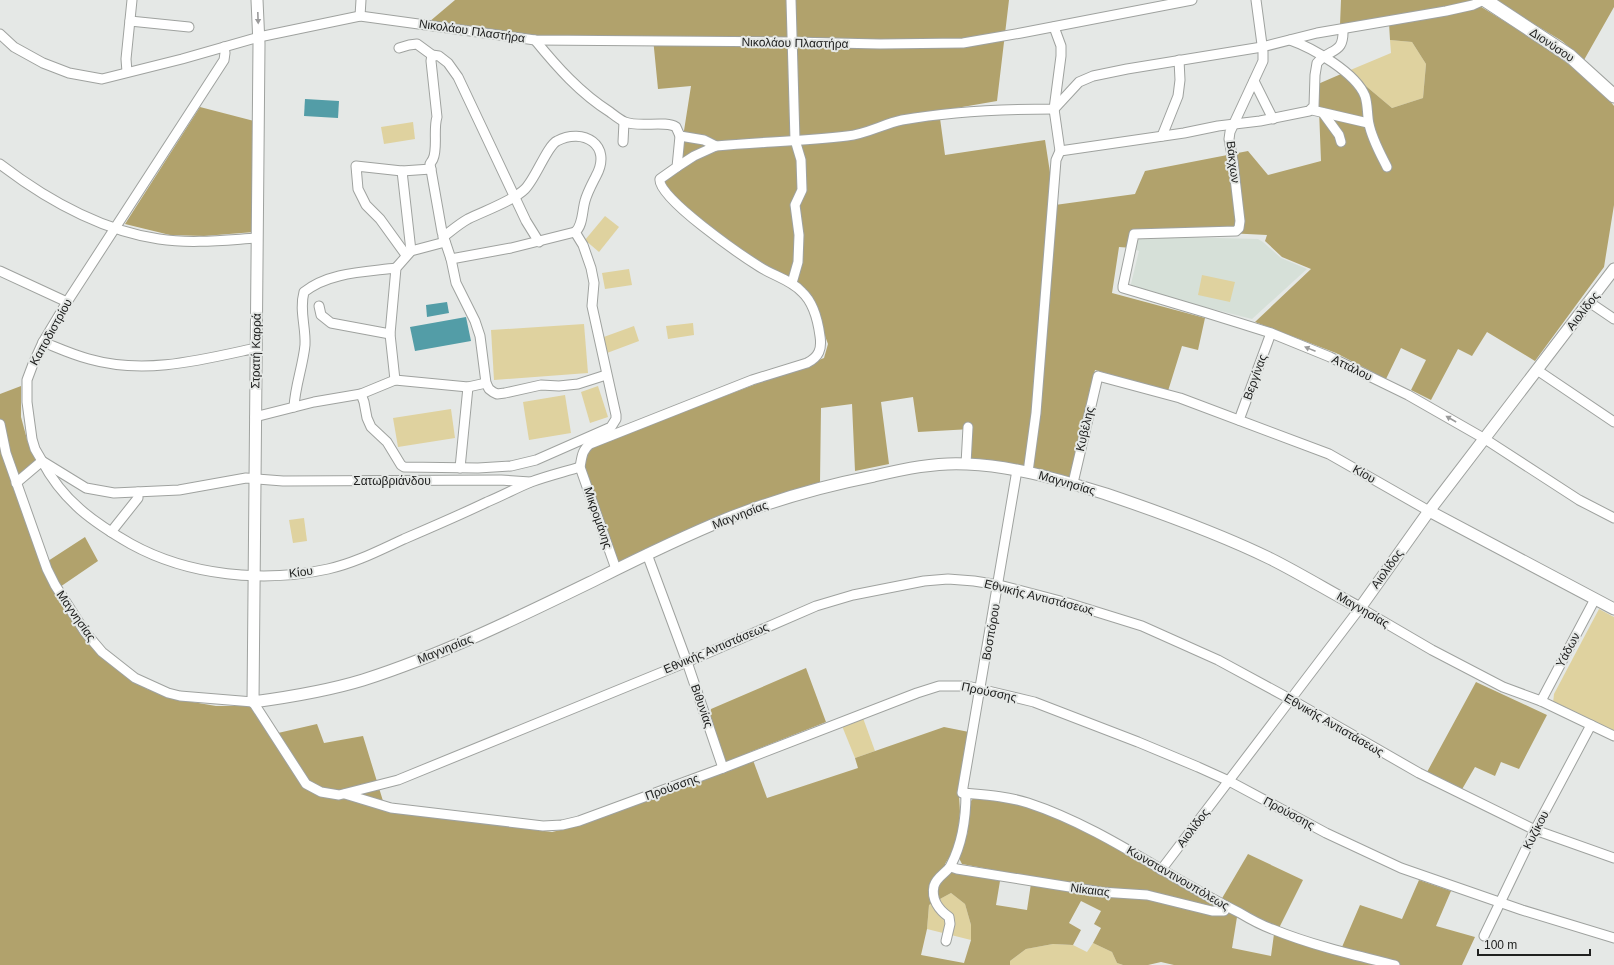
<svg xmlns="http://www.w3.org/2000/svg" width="1614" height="965" font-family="Arial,sans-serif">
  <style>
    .built { fill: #d6e0d8 }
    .green { fill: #dfd29f }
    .forest { fill: #b1a26c; fill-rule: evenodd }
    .water { fill: #539da7 }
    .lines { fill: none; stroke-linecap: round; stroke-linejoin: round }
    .minor-casing { stroke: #9fa29f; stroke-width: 11 }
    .tertiary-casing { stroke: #9fa29f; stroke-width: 13 }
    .secondary-casing { stroke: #9fa29f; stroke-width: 15 }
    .minor { stroke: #fff; stroke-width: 9 }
    .tertiary { stroke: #fff; stroke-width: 11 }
    .secondary { stroke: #fff; stroke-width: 13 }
    .oneway { fill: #9b9b9b }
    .labels { text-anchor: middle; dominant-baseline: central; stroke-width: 4; stroke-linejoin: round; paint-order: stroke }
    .street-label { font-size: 12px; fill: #202120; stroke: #e5e8e6 }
  </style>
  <rect width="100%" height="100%" fill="#e5e8e6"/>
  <polygon class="built" points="1139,236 1258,239 1263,242 1281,258 1307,269 1252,319 1130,288 1139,251 1134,249"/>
  <g class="green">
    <polygon points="1390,40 1412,42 1426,64 1423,98 1392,108 1348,71 1391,53"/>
    <polygon points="413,122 415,139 384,144 381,127"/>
    <polygon points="605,216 619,227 599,252 585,240"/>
    <polygon points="629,269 632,285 605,289 602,273"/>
    <polygon points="1202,275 1235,282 1230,302 1198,295"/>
    <polygon points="693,323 694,335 668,339 666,326"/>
    <polygon points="584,324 588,373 494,380 491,330"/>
    <polygon points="634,326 639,341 607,353 601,338"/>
    <polygon points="598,386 608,417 590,423 581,392"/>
    <polygon points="565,395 571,433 529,440 523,402"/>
    <polygon points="451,409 455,438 398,447 393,418"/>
    <polygon points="304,518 307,541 293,543 289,520"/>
    <polygon points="1599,609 1614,617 1614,732 1553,703 1554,694"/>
    <polygon points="863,718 875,751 855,758 842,726"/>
    <polygon points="951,893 965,904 971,925 971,940 927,929 929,905"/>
    <polygon points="1093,943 1112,952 1117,963 1123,965 1010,965 1010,961 1026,949 1053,944 1073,945 1087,952"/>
  </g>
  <g class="forest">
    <polygon points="455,0 1009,0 997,101 939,111 945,155 1045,140 1055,205 1135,194 1145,171 1248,151 1268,175 1321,161 1318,84 1348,71 1392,108 1423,98 1426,64 1412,42 1390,40 1389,23 1340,25 1341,0 1470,0 1538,42 1574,68 1605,95 1614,106 1614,205 1604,267 1535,361 1487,332 1472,356 1458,349 1431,400 1411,390 1426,360 1401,348 1386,379 1336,353 1255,322 1311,269 1282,257 1265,241 1267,235 1227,233 1136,235 1133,248 1119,247 1112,293 1205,318 1198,350 1182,346 1168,391 1095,370 1070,479 971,459 971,429 918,432 913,397 881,402 889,464 855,471 852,404 821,408 820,482 761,500 697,527 617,564 585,472 584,459 586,449 811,363 824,358 828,344 811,298 799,283 745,255 708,228 666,189 661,180 678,169 691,86 658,89 653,38 538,36 429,22"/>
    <polygon points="1494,0 1614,0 1614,7 1584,60 1562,41"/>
    <polygon points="200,107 254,121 254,232 204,236 170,235 125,224"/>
    <path d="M21,386V417L28,443L36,461L11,482L28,528L48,561L85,537L98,561L57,589L120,672L147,689L175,699L216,706H255L278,733L317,724L324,743L363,736L383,801V810L552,832L582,825L727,771L710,715L711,709L806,668L826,722L750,752L767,798L858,768L855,758L944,727L969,732L959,795L960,812L958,831L953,851L945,864C962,876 980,877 1000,881L996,905L1027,910L1032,877L962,864L959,858V852L967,835L971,801L975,796L1029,806L1063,820L1221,900L1248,854L1303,880L1279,928L1241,911L1237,917L1232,948L1271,956L1274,934L1342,947L1360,905L1402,919L1419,880L1451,891L1436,926L1475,937L1462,965H1174L1161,962L1148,965H1123L1117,963L1112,952L1093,943L1101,928L1094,924L1101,911L1081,901L1069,923L1081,930L1073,945L1053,944L1026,949L1010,961V965H0V394ZM951,893L965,904L971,925V940L964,963L921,955L927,929L929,905Z"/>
    <polygon points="1476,682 1547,715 1519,769 1501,762 1495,776 1475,767 1461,791 1426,774"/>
  </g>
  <g class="water">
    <polygon points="305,99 339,101 338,118 304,116"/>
    <polygon points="447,302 449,313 427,317 426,305"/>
    <polygon points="466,317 471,341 415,351 410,327"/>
  </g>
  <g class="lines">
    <g class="minor-casing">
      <g id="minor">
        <polyline points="791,0 795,140 801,160 802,190 795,205 799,235 798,262 792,283"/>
        <polyline points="1256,0 1263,52 1263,61 1230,132 1229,139 1233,161 1240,221 1239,228 1236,231 1134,234 1123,286 1123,288 1207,313 1271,333 1330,357 1408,395 1485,439 1579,500 1614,518"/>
        <polyline points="360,16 361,0"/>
        <polyline points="130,21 189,27"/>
        <polyline points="0,34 14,47 43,63 69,73 102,79 182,59 259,37 360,16 535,40 792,42 880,44 963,43 1021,33 1192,0"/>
        <path d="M535,40C557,67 580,93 610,112C614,115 620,120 625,122C640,128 665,120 676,127L680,136L677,167L660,179C656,197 744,257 760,267C774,276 791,280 802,292C814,303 818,321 820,336C822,349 819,357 807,363L752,380L590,444C582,450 582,457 580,467L616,569"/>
        <path d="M1290,40C1313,48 1356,73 1365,96C1368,105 1367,115 1369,124C1372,139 1380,153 1387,167"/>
        <polyline points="224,47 225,53 224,60 67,302 43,342 33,364 27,380 27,402 32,439 35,449 42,461 86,488 114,493 179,490 246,478 283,481 501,480 530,482"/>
        <polyline points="399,48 409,45 417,44 432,55 439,56 448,63 458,77 526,221 539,242"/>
        <path d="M432,55L431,61L437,117C433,129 438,149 433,159C432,161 431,162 430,164L442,232L451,259L456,283L475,321L480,336L486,383L489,389L493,392L497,394L505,393L541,385L559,386L578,384L606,375"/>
        <polyline points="127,72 126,59 132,0"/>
        <polyline points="1254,81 1273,119"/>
        <polyline points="1312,110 1368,123"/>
        <polyline points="1323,113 1339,135 1341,142"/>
        <path d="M680,136L704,140L716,146C760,142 804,141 847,136C867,134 883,124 902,120C953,111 1003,109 1054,109L1079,82L1093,76L1127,69L1262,47L1317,33L1446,11L1473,5L1484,0"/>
        <polyline points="1162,136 1178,96 1180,80 1179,60"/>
        <polyline points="623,142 624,122"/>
        <path d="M1060,151L1184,133L1218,126L1260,121L1309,111L1314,106L1315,75L1317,63C1331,47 1344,55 1343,29"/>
        <path d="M0,164C47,200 100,230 159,239C191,244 225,240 257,238"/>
        <polyline points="677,167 694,156 716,146"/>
        <polyline points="402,171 411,251"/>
        <path d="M443,237C451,231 459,224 468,219C484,211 513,201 525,189C536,178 547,146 557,141C583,127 613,145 596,176C592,184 587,193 585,201C582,211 583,226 575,232L511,248L451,259"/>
        <polyline points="406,255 380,219 366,205 358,189 356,166 402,171 431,169"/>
        <polyline points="0,271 67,302"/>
        <polyline points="1589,302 1614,319"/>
        <polyline points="319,306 321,315 331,323 390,334"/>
        <path d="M43,342C58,348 73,355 89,359C145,375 201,360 256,348"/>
        <polyline points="1537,370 1614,422"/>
        <polyline points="395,380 390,334 396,268 411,251 445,242"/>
        <polyline points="361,394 364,402 367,418 371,427 387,442 401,465 404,467 478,468 511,466 536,460 611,427 616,419 616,415 592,306 594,283 591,268 583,245 575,232"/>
        <path d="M294,407C295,386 303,366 305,345C306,327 299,310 304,292C329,272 365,272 396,268"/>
        <polyline points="255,417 314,402 361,394 395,380 468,387 486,383"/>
        <polyline points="1239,420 1271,333"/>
        <polyline points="0,424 6,453 47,569 55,585 85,632 102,652 135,678 168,693 180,696 253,702 306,784 321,792 339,795 398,780 687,662 816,606 853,595 924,581 948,579 974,581 999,585 1068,603 1142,626 1218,660 1290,699 1419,773 1535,830 1614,858"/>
        <polyline points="966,464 968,427"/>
        <polyline points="460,468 468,387"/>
        <path d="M1017,470L962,793C984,795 1006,796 1028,803C1104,828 1168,878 1240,913C1250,919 1261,925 1272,929C1311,945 1354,955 1395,965"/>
        <polyline points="1028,472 1036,413 1056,160 1060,151 1054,109 1061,56 1061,46 1054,27"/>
        <path d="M16,483L42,461C63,501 93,522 131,544C189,576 264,583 328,569C355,563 380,550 404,539C432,527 460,515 487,502C502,496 516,488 531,482C547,476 564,472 580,467"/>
        <polyline points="1073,483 1098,376 1180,398 1329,454 1429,511"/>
        <polyline points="111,532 138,498 138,492"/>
        <polyline points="647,554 687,662 723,768"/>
        <polyline points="1541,701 1595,599"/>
        <polyline points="345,794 391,808 543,826 562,825 579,821 723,768 917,693 939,686 967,686 1034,702 1138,742 1198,767 1229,781 1326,833 1401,868 1522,910 1614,938"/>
        <polyline points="951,867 957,869 1101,892 1147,895 1212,911 1224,911 1227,907"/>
        <polyline points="1161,870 1360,608 1432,650 1503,687 1541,701 1614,736"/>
        <polyline points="1484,936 1535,830 1591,725"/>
        <path d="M946,941L950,924L949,917C939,910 931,899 934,886C937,876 947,873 951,865C963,842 966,818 966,793"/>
      </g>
    </g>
    <g class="tertiary-casing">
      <g id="tertiary">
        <path d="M257,0L259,44L253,702C290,697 327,691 363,680C444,654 521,616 597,579C639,558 682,537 726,519C774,500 823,486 874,476C904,469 936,462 967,464C1015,466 1061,480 1106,494C1162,513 1218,533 1271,559C1301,574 1330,592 1360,608L1429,511L1614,269"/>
        <polyline points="1429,511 1614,609"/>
      </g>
    </g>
    <g class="secondary-casing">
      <polyline id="secondary" points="1485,0 1570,56 1614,96"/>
    </g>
    <use href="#minor" class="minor"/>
    <use href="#tertiary" class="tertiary"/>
    <use href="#secondary" class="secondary"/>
  </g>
  <defs><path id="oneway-solid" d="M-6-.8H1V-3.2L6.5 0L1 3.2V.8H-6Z"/></defs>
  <g class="oneway">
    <use href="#oneway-solid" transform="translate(258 18) rotate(88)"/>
    <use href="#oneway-solid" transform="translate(1310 349) rotate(-158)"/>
    <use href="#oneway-solid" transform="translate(1451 419) rotate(-150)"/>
  </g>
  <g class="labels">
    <g class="street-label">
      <text transform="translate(472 31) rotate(8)">Νικολάου Πλαστήρα</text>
      <text transform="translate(795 43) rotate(1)">Νικολάου Πλαστήρα</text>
      <text transform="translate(1552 45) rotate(34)">Διονύσου</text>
      <text transform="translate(1233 162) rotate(83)">Βάκχων</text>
      <text transform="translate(1583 311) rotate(-52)">Αιολίδος</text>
      <text transform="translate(51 332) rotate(-61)">Καποδιστρίου</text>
      <text transform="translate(256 351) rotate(-89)">Στρατή Καρρά</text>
      <text transform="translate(1352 368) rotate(26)">Αττάλου</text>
      <text transform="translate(1255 377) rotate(-70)">Βεργίνας</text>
      <text transform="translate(1085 429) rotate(-77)">Κυβέλης</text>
      <text transform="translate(1364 474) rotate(30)">Κίου</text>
      <text x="392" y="481">Σατωβριάνδου</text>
      <text transform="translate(1067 483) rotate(16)">Μαγνησίας</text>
      <text transform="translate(740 515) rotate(-21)">Μαγνησίας</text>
      <text transform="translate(598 518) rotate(71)">Μικρομάνης</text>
      <text transform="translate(1387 569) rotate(-54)">Αιολίδος</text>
      <text transform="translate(301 572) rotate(-7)">Κίου</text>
      <text transform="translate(1039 597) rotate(14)">Εθνικής Αντιστάσεως</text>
      <text transform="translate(1363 610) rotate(30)">Μαγνησίας</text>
      <text transform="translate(76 616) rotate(55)">Μαγνησίας</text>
      <text transform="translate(991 632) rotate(-80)">Βοσπόρου</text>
      <text transform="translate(716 648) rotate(-23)">Εθνικής Αντιστάσεως</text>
      <text transform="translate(445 649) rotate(-22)">Μαγνησίας</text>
      <text transform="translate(1568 650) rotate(-62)">Υάδων</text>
      <text transform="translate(989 692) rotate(12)">Προύσσης</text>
      <text transform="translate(702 706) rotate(71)">Βιθυνίας</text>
      <text transform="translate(1334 725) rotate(30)">Εθνικής Αντιστάσεως</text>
      <text transform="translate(672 787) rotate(-20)">Προύσσης</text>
      <text transform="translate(1289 813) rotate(28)">Προύσσης</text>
      <text transform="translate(1193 828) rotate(-53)">Αιολίδος</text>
      <text transform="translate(1536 830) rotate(-63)">Κυζίκου</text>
      <text transform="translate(1178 878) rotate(30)">Κωνσταντινουπόλεως</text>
      <text transform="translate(1090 890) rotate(7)">Νίκαιας</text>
    </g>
  </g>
  <path d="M1478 949v6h112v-6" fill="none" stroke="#202120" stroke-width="2"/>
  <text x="1484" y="949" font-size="12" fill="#202120" stroke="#e5e8e6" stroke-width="3" paint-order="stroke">100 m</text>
</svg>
